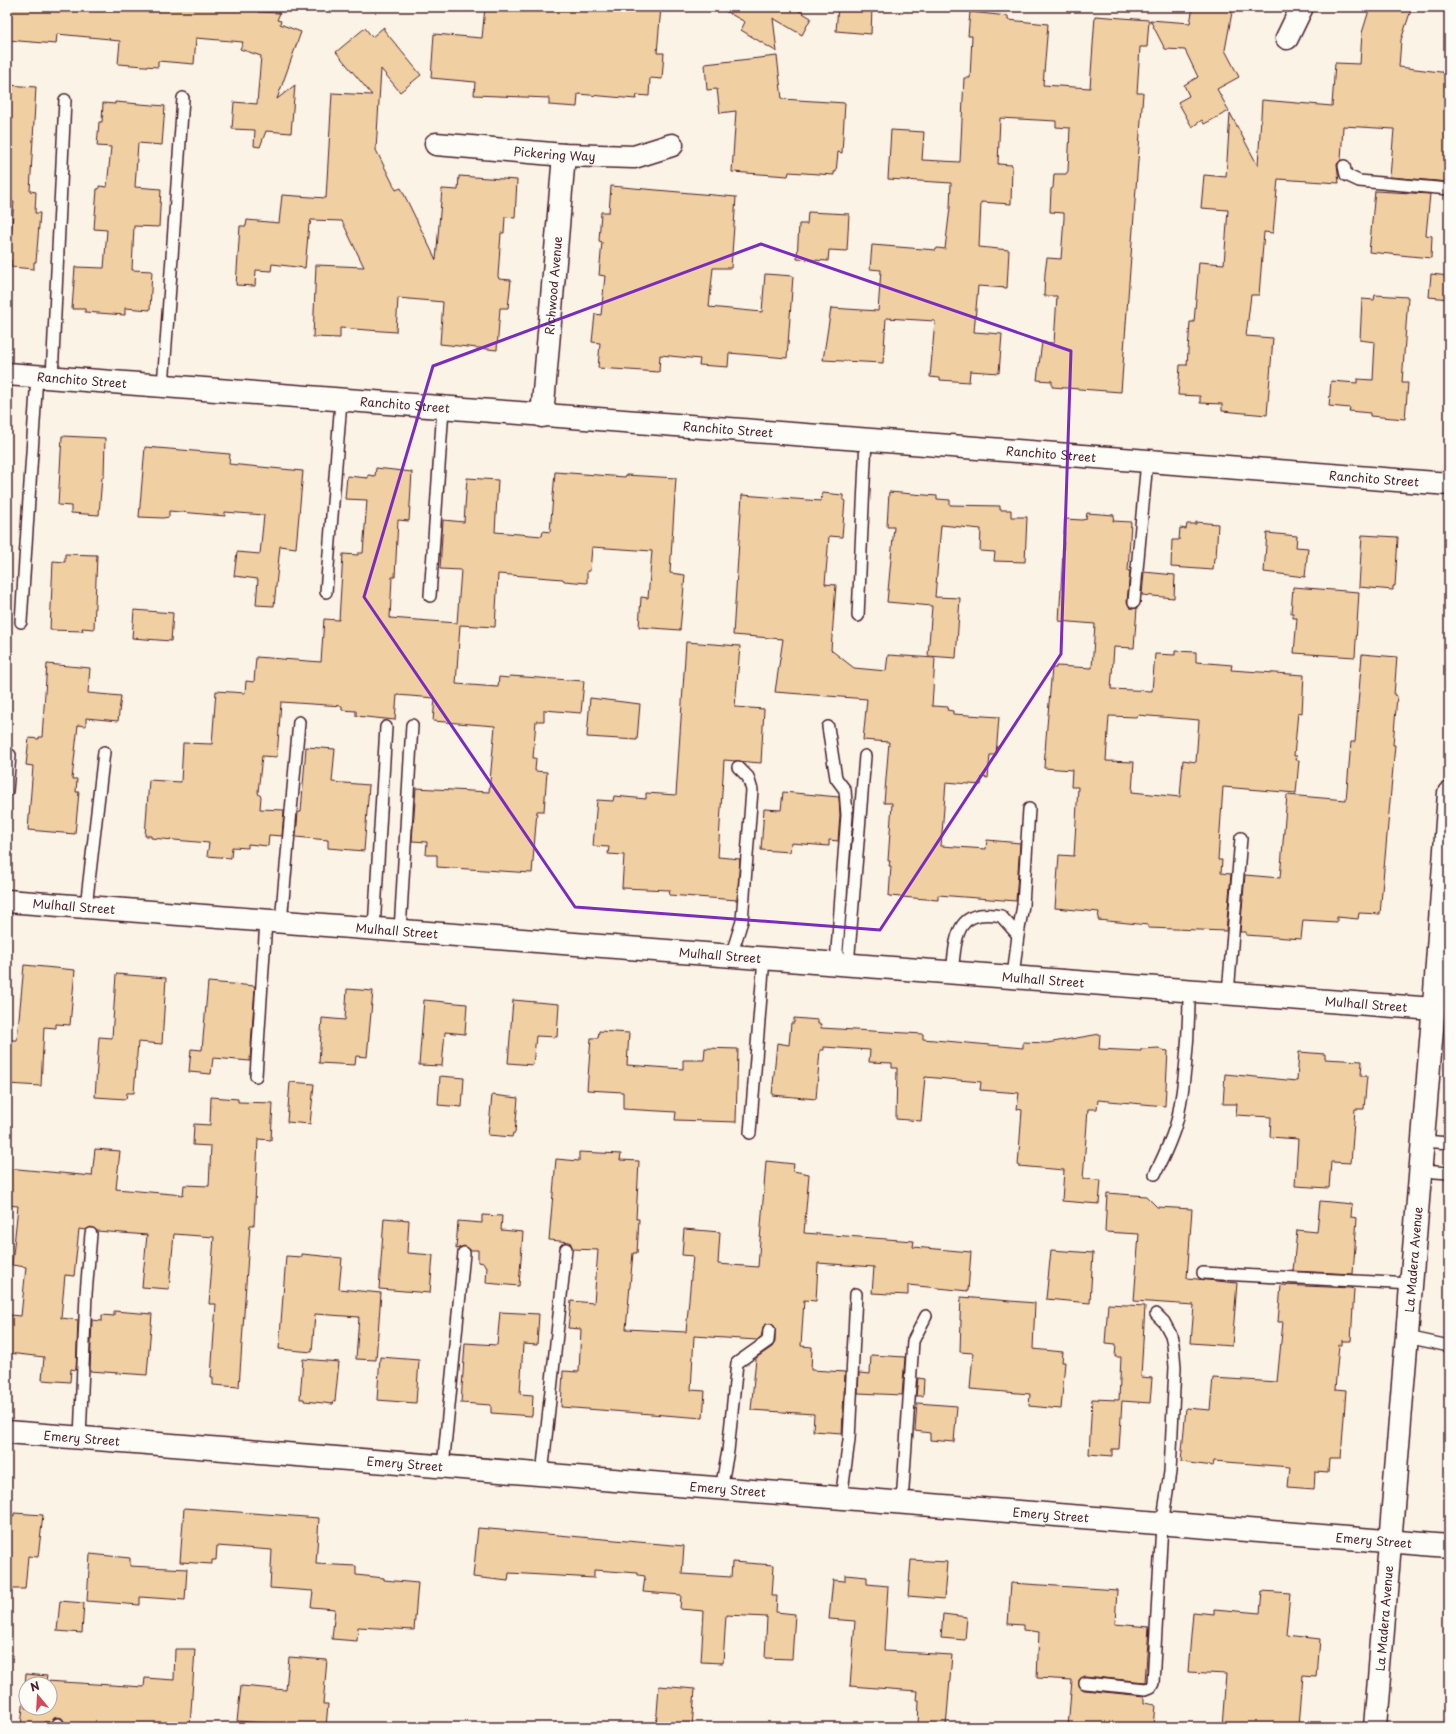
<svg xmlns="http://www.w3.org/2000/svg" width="1456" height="1734" font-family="'Playpen Sans',sans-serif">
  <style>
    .building { fill: #f0cfa2; stroke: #4a1f2b; fill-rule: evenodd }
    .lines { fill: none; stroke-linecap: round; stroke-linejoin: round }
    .service-casing { stroke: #4a1f2b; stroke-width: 14 }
    .minor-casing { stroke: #4a1f2b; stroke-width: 25 }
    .service { stroke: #fdfcf7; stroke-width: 11 }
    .minor { stroke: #fdfcf7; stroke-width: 22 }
    .marked { fill: none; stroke: #7b2cbf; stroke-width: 3; stroke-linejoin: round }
    .labels { text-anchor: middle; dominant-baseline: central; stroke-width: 3; stroke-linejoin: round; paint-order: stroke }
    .street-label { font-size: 12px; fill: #4a1f2b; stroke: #fdfcf7 }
  </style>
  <rect width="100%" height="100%" fill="#faf3e6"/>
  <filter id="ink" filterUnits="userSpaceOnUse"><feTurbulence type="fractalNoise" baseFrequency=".025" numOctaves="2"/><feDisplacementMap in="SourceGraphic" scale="8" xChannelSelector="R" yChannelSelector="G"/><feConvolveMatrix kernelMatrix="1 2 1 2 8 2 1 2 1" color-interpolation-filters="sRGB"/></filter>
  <g filter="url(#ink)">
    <g class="building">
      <polygon points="7,7 66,7 112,11 112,7 161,10 161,7 259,7 258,12 280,13 277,20 281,21 280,24 301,32 277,99 295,85 291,133 266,131 260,147 254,146 255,130 232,129 234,102 257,104 261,56 240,49 243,42 196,38 194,64 158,61 158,67 118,64 120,41 109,40 110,39 57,34 56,44 7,40"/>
      <polygon points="485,7 661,7 657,53 664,53 662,79 650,78 649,96 637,95 636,99 578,94 577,107 549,105 549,98 474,95 475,82 431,78 434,34 482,38"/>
      <polygon points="718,7 793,7 811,18 802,35 773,18 777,52 741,30 745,22"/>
      <polygon points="838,7 872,7 871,34 836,31"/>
      <polygon points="1193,7 1233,7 1225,50 1239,77 1217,89 1229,111 1204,124 1202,120 1192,127 1178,102 1189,96 1184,85 1198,77 1185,50 1165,49 1150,20 1190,23"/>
      <polygon points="1370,7 1412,7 1401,40 1399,67 1449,73 1449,182 1390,177 1394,129 1343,126 1341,160 1337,164 1339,183 1278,179 1273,233 1264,232 1259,295 1251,295 1246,336 1273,338 1267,415 1222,411 1222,404 1200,403 1200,396 1178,395 1180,365 1187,365 1190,322 1194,322 1199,262 1224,264 1228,210 1201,208 1204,175 1226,177 1230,113 1258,166 1262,100 1332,106 1335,63 1360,64 1362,33"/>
      <polygon points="970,12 1008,16 1008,20 1048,24 1043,85 1090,88 1095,16 1149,20 1147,47 1140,47 1137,93 1143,93 1121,392 1052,387 1052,381 1037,380 1042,342 1054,343 1057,296 1044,296 1045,273 1047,258 1061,259 1064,218 1064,213 1050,212 1051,189 1053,188 1054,174 1066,174 1068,171 1070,128 1056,127 1056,121 1000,118 998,164 1012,165 1011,204 981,202 979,247 1009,250 1007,288 978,286 974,332 1002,334 999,373 970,371 969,382 940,380 940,378 930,377 935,321 886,318 883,363 823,360 831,308 878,311 881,270 870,269 872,245 936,250 937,248 945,249 950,208 951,183 888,179 891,130 924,132 922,160 960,162 964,78 970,78 972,36 968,36"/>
      <polygon points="384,27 384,30 421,75 400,92 381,69 376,150 396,190 401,188 436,260 442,189 458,190 459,176 517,180 515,218 505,217 504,233 501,233 498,276 499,279 511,280 508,308 500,308 497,350 440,344 443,302 398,298 396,332 340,328 340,338 313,337 316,265 364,267 342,221 311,220 310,225 309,224 305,268 272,264 271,271 256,270 255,286 236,285 240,226 246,226 247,220 279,223 282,195 326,198 332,93 372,95 336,52 365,28 372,37"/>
      <polygon points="777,56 782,99 845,103 842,153 838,152 836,172 834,172 834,175 789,172 788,176 732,172 736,111 720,113 717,89 707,90 705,64"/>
      <polygon points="7,85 36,87 30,191 36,192 35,213 40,213 36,262 34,262 34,269 11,267 11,260 9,260 14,202 7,202"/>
      <polygon points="115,102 165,106 162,145 138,143 135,187 161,189 159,227 134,226 132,270 152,271 150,310 125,308 125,315 85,312 85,309 72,309 75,267 104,268 107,230 94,229 97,189 99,189 99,186 107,187 111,147 97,146 99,122 102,122 103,103 115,104"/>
      <polygon points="611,186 736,197 731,268 713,268 709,307 762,312 765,274 793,276 787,358 729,353 728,367 699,365 700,359 660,355 659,372 598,368 600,343 592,342 595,314 601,315 605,276 599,275 602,242 599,241 601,212 609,212"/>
      <polygon points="1375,191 1430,194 1426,235 1432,236 1431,258 1369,252"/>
      <polygon points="808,212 849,214 847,251 829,250 828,261 797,259 799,224 807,224"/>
      <polygon points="1431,274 1449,276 1449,299 1429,297"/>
      <polygon points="1375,295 1408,297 1402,383 1408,383 1405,419 1370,416 1370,413 1349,411 1350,408 1329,406 1331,381 1357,383 1357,379 1373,380 1375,342 1360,340 1362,299 1374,300"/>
      <polygon points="62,436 105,438 104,477 102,477 99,515 71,513 71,506 58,505"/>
      <polygon points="145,447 230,454 229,464 303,471 296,548 280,546 274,606 256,605 258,579 234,576 237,552 260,554 264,515 225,512 225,516 169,511 169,517 163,518 139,517"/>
      <polygon points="376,468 412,472 409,521 398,520 395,577 392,577 390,618 457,623 461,570 440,569 443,520 464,522 467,478 498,480 495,532 542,536 543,531 550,532 555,472 625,477 626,475 676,478 670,573 685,575 680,630 639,627 641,597 648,598 652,551 592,547 590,571 587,571 587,583 564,581 563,579 498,574 495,627 460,625 456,684 498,687 499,677 509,678 510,676 584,681 581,713 544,710 544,721 536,721 533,758 536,758 535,771 547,772 544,811 537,811 532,873 437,867 437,855 426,855 427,842 412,841 416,788 489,792 495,726 433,721 435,698 397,695 395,720 356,716 356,711 342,710 342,706 281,702 277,757 262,756 258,792 259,795 261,796 260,809 284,810 282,836 269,835 268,846 248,844 248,848 232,847 231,858 207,856 209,843 151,838 151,836 145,836 149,780 181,782 183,743 212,744 216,691 245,693 246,681 254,682 256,657 321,662 324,619 339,620 343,554 358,555 358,553 363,553 367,500 345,499 347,476 368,478 368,475 375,476"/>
      <polygon points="889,492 937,496 937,499 950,500 950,505 1000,506 1000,510 1011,510 1011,517 1027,517 1025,562 994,561 995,552 980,551 981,529 941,525 935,597 960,598 956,658 928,656 932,606 887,602 894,527 887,527"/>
      <polygon points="822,493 843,495 843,500 845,500 842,537 829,536 825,584 836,585 831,650 854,668 886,671 888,655 935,658 932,706 948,707 947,710 953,711 953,714 999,717 996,755 990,755 988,778 982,777 981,785 946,782 941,846 986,849 987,840 1020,843 1016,901 938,895 938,900 889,896 891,866 889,866 890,861 888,861 892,803 884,803 889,742 863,740 867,699 775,692 783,639 733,635 742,495 821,501"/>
      <path d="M1087,513L1114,515L1113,521L1131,522L1128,571H1130L1127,602L1130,608H1137L1134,648L1114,647L1111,689L1152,691L1155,654L1175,655V651L1196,652V662L1232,665L1231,670L1304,675L1302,713L1298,712L1294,756H1297L1296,760H1299L1296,793L1223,787L1218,860H1222L1221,873L1231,874L1226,931L1148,928V925L1098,920L1099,912L1055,908L1059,855L1074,856L1078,787H1071L1072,770L1044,768L1046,738L1052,668H1056V666L1092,668L1095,624L1059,621L1065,519L1082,520L1086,519ZM1137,715L1199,720L1196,762L1183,760L1180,797L1132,792L1134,762L1106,761L1109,716L1137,717Z"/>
      <polygon points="1196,522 1218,524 1216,558 1214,558 1213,570 1171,567 1172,540 1179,540 1180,528 1186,529 1187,524 1196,524"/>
      <polygon points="1267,533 1297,536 1296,547 1308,548 1305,577 1264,572"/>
      <polygon points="1362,535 1398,537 1395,586 1393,586 1393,590 1359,587"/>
      <polygon points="65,554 97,555 94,629 82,628 83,631 50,630 53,561 65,562"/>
      <polygon points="1144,572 1175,575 1174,598 1142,595"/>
      <polygon points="1293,587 1359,592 1355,657 1294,653 1297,618 1293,618 1293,613 1291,613"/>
      <polygon points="134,610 173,613 171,641 132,638"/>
      <polygon points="686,642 740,646 735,707 764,709 761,763 724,760 718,857 740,859 737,900 669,895 670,890 622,888 624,855 608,854 609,847 593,846 597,800 613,801 614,796 646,799 646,793 676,795"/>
      <polygon points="1362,654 1397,657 1394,695 1397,696 1393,745 1395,745 1380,914 1359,913 1358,919 1337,917 1337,922 1303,920 1301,939 1246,935 1246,932 1240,932 1245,875 1280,878 1287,795 1346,800 1351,742 1355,742"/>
      <polygon points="47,664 90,668 88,693 121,696 118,721 86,718 86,726 78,725 72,779 77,779 76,792 79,792 75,834 28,830 33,766 26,765 29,738 39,739 39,737 42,737"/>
      <polygon points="590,698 640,704 637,740 587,737"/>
      <polygon points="306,747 335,749 332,782 369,785 364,851 328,848 328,840 296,837 298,812 301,812"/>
      <polygon points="783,792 839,797 840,815 838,841 829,840 829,846 791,843 790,852 761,850 764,809 781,810"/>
      <polygon points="24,965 75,970 70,1025 56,1024 56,1028 44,1027 41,1086 7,1084 7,1040 17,1040"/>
      <polygon points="116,974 166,978 162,1044 138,1042 134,1093 127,1093 126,1099 95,1097 99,1037 112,1038"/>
      <polygon points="208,982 255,986 250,1061 213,1058 211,1074 189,1072 191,1049 202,1050"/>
      <polygon points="347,989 373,991 367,1057 356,1056 355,1065 319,1063 322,1018 345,1020"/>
      <polygon points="424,1000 467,1004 465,1034 445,1032 442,1066 419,1065"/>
      <polygon points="513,1000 559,1004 557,1037 536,1036 533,1065 508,1063"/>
      <polygon points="794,1018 818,1020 818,1024 821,1024 821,1028 923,1034 923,1039 1023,1048 1023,1042 1047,1043 1100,1034 1099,1049 1141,1051 1141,1049 1159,1048 1161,1050 1168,1051 1165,1106 1098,1100 1097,1109 1088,1109 1083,1179 1101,1180 1099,1204 1062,1201 1064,1170 1018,1166 1022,1110 1017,1109 1019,1093 980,1090 981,1082 925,1077 921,1121 896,1119 897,1068 892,1068 892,1063 869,1062 870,1050 824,1047 824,1050 820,1050 816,1099 772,1095 777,1043 789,1045 791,1023 794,1023"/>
      <polygon points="599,1031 629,1033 627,1065 683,1069 683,1060 704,1060 705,1048 738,1049 736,1122 675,1120 676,1112 623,1109 623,1092 587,1090 591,1038 598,1038"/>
      <polygon points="1299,1052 1325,1054 1325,1059 1362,1061 1361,1076 1367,1076 1364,1109 1355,1109 1351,1163 1331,1162 1329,1188 1295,1186 1298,1139 1270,1137 1271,1117 1236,1115 1237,1104 1223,1104 1225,1074 1297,1081"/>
      <polygon points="440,1076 464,1078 462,1107 438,1105"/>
      <polygon points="290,1082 314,1084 310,1124 287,1122"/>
      <polygon points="492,1095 518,1098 515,1133 513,1133 512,1137 488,1135"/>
      <polygon points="211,1097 238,1099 238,1102 273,1103 271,1140 258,1139 254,1225 250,1225 239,1387 213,1385 213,1377 211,1377 216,1304 209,1304 214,1237 174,1234 169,1289 142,1287 147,1235 97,1231 91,1227 85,1230 79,1229 74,1276 65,1275 61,1318 78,1320 76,1370 71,1369 70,1382 42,1380 44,1357 8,1353 10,1315 21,1316 26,1267 12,1265 18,1206 7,1205 7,1168 92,1176 95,1149 120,1151 116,1189 183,1195 184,1185 209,1186 211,1146 193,1145 194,1124 210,1125"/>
      <polygon points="579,1152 621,1154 620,1160 639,1161 636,1219 639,1219 637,1253 633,1253 626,1329 686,1332 693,1256 682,1255 684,1229 720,1232 718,1264 758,1267 766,1161 794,1164 793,1171 809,1174 804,1233 914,1241 913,1247 971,1252 968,1291 908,1285 908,1295 872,1293 874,1267 818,1263 816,1301 804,1300 801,1346 812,1347 811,1370 845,1372 842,1433 813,1431 814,1414 751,1410 756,1358 772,1347 775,1342 775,1327 770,1323 764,1326 761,1337 757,1340 694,1336 691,1390 705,1391 703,1418 561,1407 563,1371 579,1372 581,1329 568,1328 571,1301 594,1303 598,1250 573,1249 570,1242 549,1240 556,1159 579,1161"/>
      <polygon points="1107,1193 1146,1196 1157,1207 1192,1209 1187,1278 1237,1283 1232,1346 1191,1343 1194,1305 1134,1301 1139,1234 1105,1232"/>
      <polygon points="1320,1201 1352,1204 1351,1217 1357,1218 1353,1274 1293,1271 1297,1230 1317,1232"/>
      <polygon points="482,1215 502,1216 501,1230 523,1232 519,1286 486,1283 487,1266 484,1265 484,1263 478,1262 478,1250 470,1250 464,1246 456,1249 458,1221 482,1223"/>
      <polygon points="384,1218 409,1220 407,1253 433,1255 430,1293 379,1289"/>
      <polygon points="1051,1250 1093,1253 1090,1303 1046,1299"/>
      <polygon points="302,1254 342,1258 339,1289 381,1293 376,1360 356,1359 359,1317 315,1314 312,1352 279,1349 286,1256 302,1257"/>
      <polygon points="1281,1285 1351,1288 1354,1289 1351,1341 1342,1341 1342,1345 1339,1345 1335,1389 1346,1390 1341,1458 1329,1458 1328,1473 1315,1472 1314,1489 1288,1487 1290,1467 1214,1461 1213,1466 1181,1462 1186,1408 1210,1410 1213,1378 1277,1382 1283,1322 1278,1322"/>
      <polygon points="961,1297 1035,1303 1033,1349 1063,1352 1062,1362 1065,1362 1061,1409 1029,1406 1030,1394 970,1389 973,1353 960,1352 961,1320 960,1320"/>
      <polygon points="1108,1304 1145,1306 1141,1377 1152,1378 1150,1403 1122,1401 1119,1449 1112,1449 1112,1456 1089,1454 1092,1399 1119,1400 1121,1357 1115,1357 1116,1344 1105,1343"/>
      <polygon points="114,1311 152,1314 147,1375 90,1371 92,1320 102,1321 102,1315 114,1316"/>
      <polygon points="500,1312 539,1314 537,1345 523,1344 520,1394 533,1395 532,1416 491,1413 491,1405 461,1403 465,1343 497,1345"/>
      <polygon points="871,1355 905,1357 902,1395 858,1393 859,1373 870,1374"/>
      <polygon points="380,1357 419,1360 416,1403 377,1400"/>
      <polygon points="303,1359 339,1362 335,1401 334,1401 333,1404 304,1401 304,1399 300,1399"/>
      <polygon points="918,1378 924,1379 923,1396 916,1396"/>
      <polygon points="917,1403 957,1406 954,1442 930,1440 930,1433 915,1431"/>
      <polygon points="184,1508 319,1518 316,1564 356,1566 356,1575 384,1578 384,1580 418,1583 414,1630 358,1627 357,1641 332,1639 335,1609 311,1607 313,1591 270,1588 272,1550 217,1546 216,1560 212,1560 212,1564 180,1562"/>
      <polygon points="14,1513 43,1515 38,1557 28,1556 25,1589 7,1589 7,1515 14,1516"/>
      <polygon points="478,1528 684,1546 682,1574 731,1577 732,1562 774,1565 772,1596 777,1596 776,1612 795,1614 792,1659 765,1658 767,1617 726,1615 723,1663 701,1662 704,1611 680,1609 681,1595 643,1592 645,1576 638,1575 638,1573 594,1570 594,1578 509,1573 508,1581 473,1577"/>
      <polygon points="90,1554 130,1558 130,1566 187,1569 185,1600 140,1597 140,1605 87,1601"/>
      <polygon points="911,1560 947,1562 944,1599 908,1596"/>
      <polygon points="845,1575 867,1577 867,1584 888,1586 884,1651 952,1655 946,1727 918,1727 919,1700 916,1700 917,1691 850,1686 855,1621 829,1619 833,1580 845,1581"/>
      <polygon points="1011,1583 1117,1590 1115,1624 1149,1627 1145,1682 1085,1676 1080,1679 1079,1686 1084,1690 1144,1696 1144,1703 1155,1705 1153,1727 1068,1727 1072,1680 1037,1678 1039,1632 1023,1630 1023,1625 1008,1624"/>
      <polygon points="1262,1591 1290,1593 1286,1635 1320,1639 1317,1676 1303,1675 1299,1727 1222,1727 1226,1674 1188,1672 1193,1612 1214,1614 1214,1609 1260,1613"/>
      <polygon points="60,1601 84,1603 82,1633 57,1631"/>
      <polygon points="943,1614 967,1617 965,1640 941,1638"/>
      <path d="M175,1649H195L190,1727H87L88,1724L65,1723L62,1718L58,1717L54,1718L51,1722H44V1727H21L26,1674L47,1676L46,1681L144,1687L145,1678L174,1680ZM26,1684H50V1708H26Z"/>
      <polygon points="289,1657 327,1660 323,1704 328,1704 326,1727 276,1727 276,1724 237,1721 241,1686 286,1690"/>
      <polygon points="659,1686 695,1689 692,1727 656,1727"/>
    </g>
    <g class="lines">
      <g class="service-casing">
        <g id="service">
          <polyline points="1344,166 1346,175 1359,181 1449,189"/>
          <polyline points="52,378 65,100"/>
          <polyline points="163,387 183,98"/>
          <polyline points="326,592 341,401"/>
          <polyline points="430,596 443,409"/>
          <polyline points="1134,602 1147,461"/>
          <polyline points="858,616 866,439"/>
          <polyline points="21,622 37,376"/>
          <polyline points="828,727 836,778 845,790 847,815 836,964"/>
          <polyline points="7,791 10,755"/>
          <polyline points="86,907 104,752"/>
          <polyline points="281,922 299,722"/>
          <polyline points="374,929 386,727"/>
          <polyline points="400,931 412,725"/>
          <polyline points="731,956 742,921 752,790 748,777 738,767"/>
          <polyline points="848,965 865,756"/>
          <path d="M952,973C956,938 955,907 1001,916L1018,935"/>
          <polyline points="1013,977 1018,935 1023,905 1029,809"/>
          <polyline points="1228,993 1241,838"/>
          <polyline points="256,1076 266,921"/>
          <polyline points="750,1133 764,958"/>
          <polyline points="1423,1141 1449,1143"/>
          <polyline points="1421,1171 1449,1173"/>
          <path d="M1155,1174C1164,1156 1173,1137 1178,1117C1186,1076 1189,1032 1189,991"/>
          <polyline points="1203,1273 1412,1284"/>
          <polyline points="1407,1337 1449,1346"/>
          <polyline points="80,1438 86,1294 91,1234"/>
          <polyline points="443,1467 464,1253"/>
          <polyline points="542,1475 566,1249"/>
          <polyline points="721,1489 728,1451 737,1363 768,1341 769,1330"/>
          <polyline points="841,1499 849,1440 856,1294"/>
          <polyline points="902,1503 913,1341 926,1316"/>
          <polyline points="1085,1683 1146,1689 1151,1687 1153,1683 1162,1525 1170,1472 1175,1367 1173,1344 1171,1335 1164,1322 1156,1314"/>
          <polyline points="58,1727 58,1724"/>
        </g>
      </g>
      <g class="minor-casing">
        <g id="minor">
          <polyline points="1287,38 1302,7"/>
          <path id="s1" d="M436,144L564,155L634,157L672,145"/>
          <path id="s2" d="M7,374L1449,484"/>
          <path id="s3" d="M542,416L564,155"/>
          <path id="s4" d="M7,901L1434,1009"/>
          <path id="s5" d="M7,1432L1449,1546"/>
          <path id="s6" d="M1375,1727L1435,992L1449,793"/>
        </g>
      </g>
      <use href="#service" class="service"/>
      <use href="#minor" class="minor"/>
    </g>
  </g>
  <path class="marked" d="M761,244L1071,351L1061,654L880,930L575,907L364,597L433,366Z"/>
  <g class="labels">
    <g class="street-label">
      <text stroke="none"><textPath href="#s1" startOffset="119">Pickering Way</textPath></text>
      <text stroke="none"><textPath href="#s3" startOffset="131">Richwood Avenue</textPath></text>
      <text stroke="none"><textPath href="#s2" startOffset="75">Ranchito Street</textPath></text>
      <text stroke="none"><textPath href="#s2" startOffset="399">Ranchito Street</textPath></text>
      <text stroke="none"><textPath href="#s2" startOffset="723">Ranchito Street</textPath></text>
      <text stroke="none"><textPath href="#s2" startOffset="1047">Ranchito Street</textPath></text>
      <text stroke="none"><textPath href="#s2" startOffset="1371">Ranchito Street</textPath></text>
      <text stroke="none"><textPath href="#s4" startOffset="67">Mulhall Street</textPath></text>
      <text stroke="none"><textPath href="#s4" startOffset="391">Mulhall Street</textPath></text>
      <text stroke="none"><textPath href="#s4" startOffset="715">Mulhall Street</textPath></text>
      <text stroke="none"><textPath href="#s4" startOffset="1039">Mulhall Street</textPath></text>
      <text stroke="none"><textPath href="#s4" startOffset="1363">Mulhall Street</textPath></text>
      <text stroke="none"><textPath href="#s6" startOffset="469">La Madera Avenue</textPath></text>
      <text stroke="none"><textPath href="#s5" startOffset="75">Emery Street</textPath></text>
      <text stroke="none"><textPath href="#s5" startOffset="399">Emery Street</textPath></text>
      <text stroke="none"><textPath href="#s5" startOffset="723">Emery Street</textPath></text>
      <text stroke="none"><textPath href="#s5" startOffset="1047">Emery Street</textPath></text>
      <text stroke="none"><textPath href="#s5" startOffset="1371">Emery Street</textPath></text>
      <text stroke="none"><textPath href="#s6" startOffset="109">La Madera Avenue</textPath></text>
    </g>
  </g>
  <rect width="1456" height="1734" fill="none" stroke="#fdfcf7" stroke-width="24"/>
  <rect x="12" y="12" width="1432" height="1710" fill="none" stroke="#4a1f2b" stroke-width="1.5" filter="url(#ink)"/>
  <g transform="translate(38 1696) rotate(342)"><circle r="19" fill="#fdfcf7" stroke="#b5a4a5"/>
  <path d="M0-3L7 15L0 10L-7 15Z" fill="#d1495b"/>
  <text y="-6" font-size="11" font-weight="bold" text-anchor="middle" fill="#4a1f2b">N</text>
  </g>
</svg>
